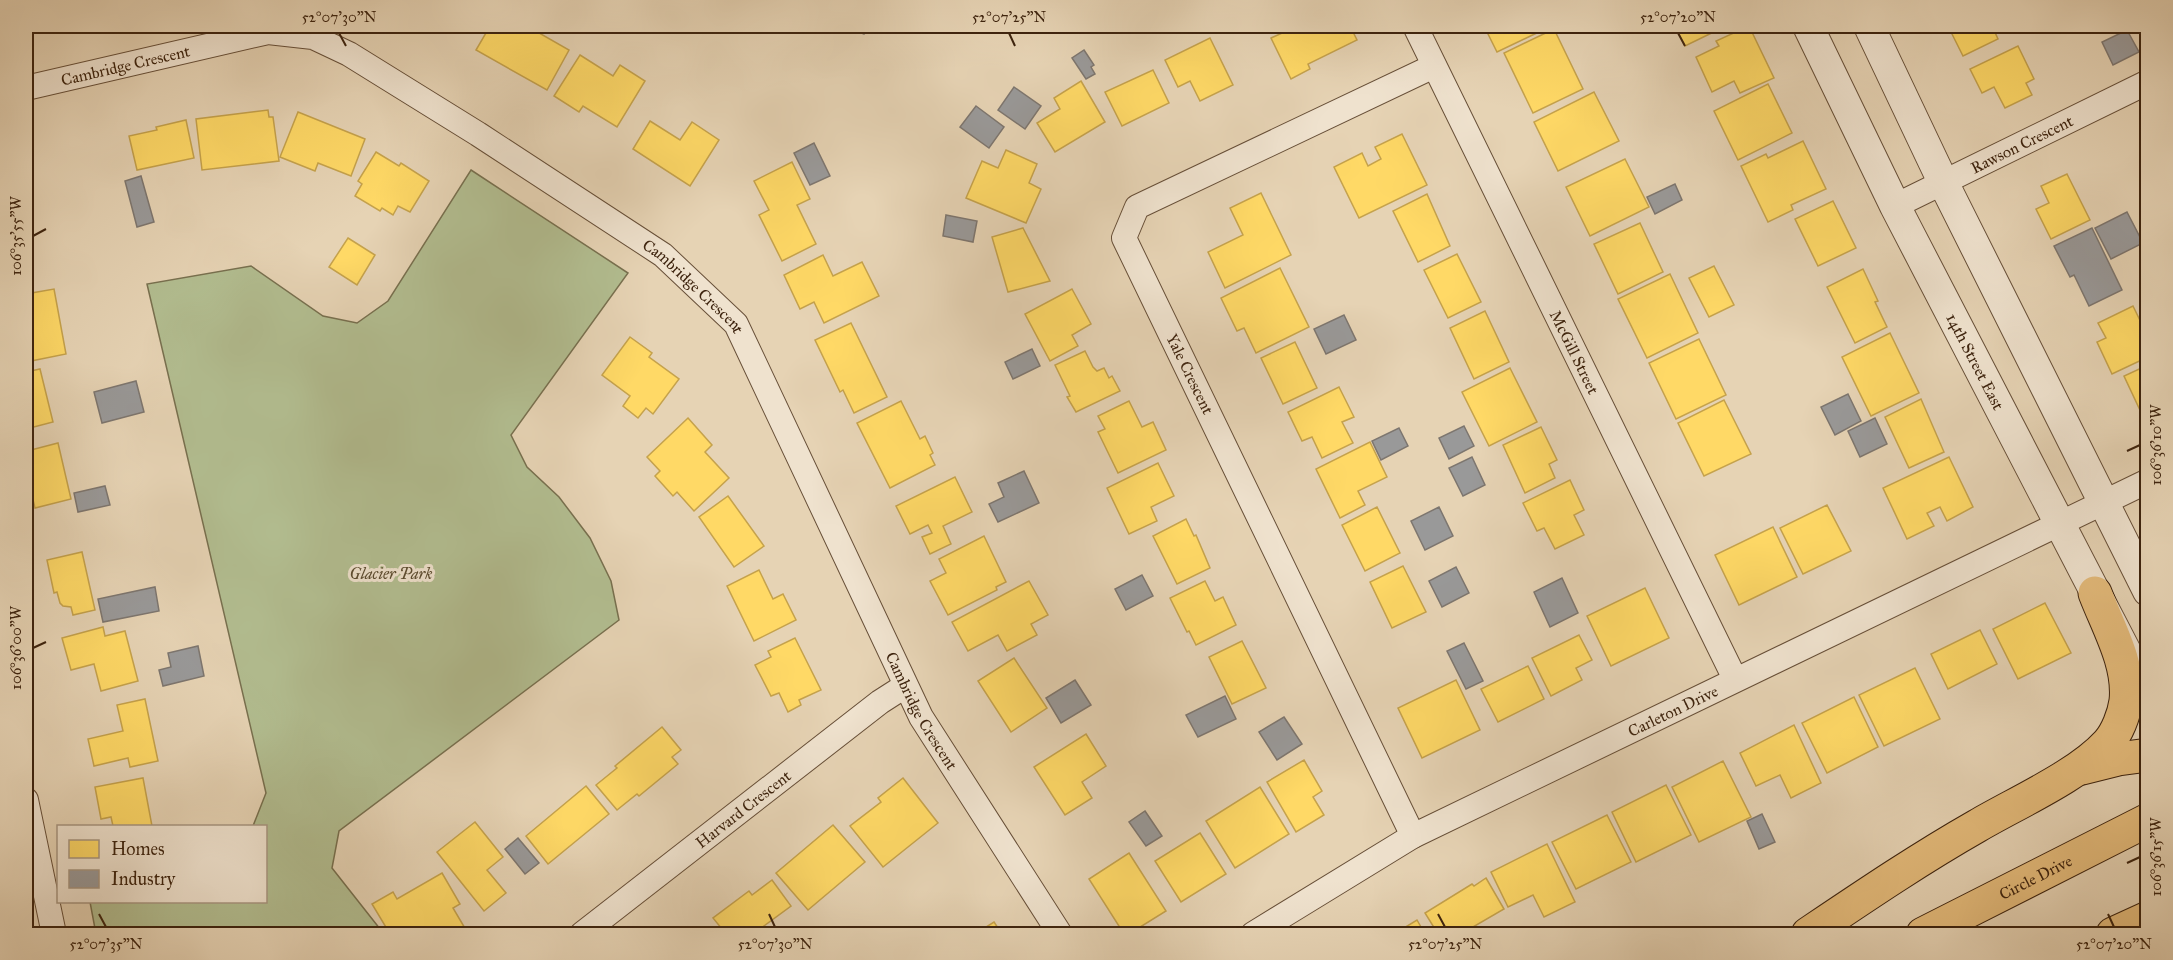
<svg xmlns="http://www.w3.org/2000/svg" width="2173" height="960" font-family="'IM FELL Great Primer',serif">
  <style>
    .green { fill: #b2bd90; stroke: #78704f; stroke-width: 1.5 }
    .homes { fill: #ffd966; stroke: #c5a24c; stroke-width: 1.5 }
    .industry { fill: #999; stroke: #7d766f; stroke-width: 1.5 }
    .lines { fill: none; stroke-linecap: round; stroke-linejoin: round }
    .minor-casing { stroke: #674f38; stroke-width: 26 }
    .tertiary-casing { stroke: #674f38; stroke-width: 32 }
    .motorway-casing { stroke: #3d230e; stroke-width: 35 }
    .minor { stroke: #efe2ce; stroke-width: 24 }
    .tertiary { stroke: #efe2ce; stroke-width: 30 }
    .motorway { stroke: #e3ba7a; stroke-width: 33 }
    .ticks { fill: none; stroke: #3d230e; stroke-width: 2 }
    .labels { text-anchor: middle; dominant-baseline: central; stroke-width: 6; stroke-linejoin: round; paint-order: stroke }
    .street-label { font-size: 16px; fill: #3d230e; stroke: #efe2ce }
    .park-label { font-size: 16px; font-style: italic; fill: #5a4a2e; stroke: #efe2ce }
    .neatline { fill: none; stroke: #3d230e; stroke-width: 2 }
    .ticks-label { font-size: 15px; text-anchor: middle; fill: #3d230e }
  </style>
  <rect width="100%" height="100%" fill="#e6d3b4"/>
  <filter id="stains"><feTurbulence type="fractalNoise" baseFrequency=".00333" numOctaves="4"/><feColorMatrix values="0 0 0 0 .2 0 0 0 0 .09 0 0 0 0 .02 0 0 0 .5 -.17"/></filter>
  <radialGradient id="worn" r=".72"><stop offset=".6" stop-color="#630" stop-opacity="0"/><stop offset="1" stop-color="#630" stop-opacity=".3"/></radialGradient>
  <polygon class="green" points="471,170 628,273 511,435 527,467 559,497 590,538 611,581 619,620 339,831 332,868 384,934 96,934 90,902 266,902 266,826 253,826 266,793 147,284 251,266 323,316 357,323 388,301"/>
  <g class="homes">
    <polygon points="490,26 527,26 569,50 547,90 476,50"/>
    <polygon points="1284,26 1350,26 1357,40 1308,64 1310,69 1291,79 1271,38 1287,31"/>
    <polygon points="1484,26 1544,26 1545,29 1497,52"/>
    <polygon points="1675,26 1726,26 1685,46"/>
    <polygon points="1749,26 1774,78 1740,93 1734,81 1712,92 1696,57 1719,46 1716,41"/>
    <polygon points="1948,26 1992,26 1998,39 1963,56"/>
    <polygon points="1554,29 1583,89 1533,113 1504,53"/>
    <polygon points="1210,38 1233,85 1200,101 1190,81 1178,87 1165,60"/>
    <polygon points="2018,46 2034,79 2026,83 2032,95 2005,108 1994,87 1982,93 1970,69"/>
    <polygon points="580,55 613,76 620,65 645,81 617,127 583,106 579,112 554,96"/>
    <polygon points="1153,70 1169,103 1122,126 1105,92"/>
    <polygon points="1081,81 1105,122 1055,152 1037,123 1060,109 1054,98"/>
    <polygon points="1768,84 1792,133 1738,160 1714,111"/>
    <polygon points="1594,92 1619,141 1558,171 1534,122"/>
    <polygon points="268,110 269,117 273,117 279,161 202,170 196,119"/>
    <polygon points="298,112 365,139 351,176 318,163 315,171 280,157"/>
    <polygon points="186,120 194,158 137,170 129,136 157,130 156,127"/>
    <polygon points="650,121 680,140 692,122 719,140 690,186 633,149"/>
    <polygon points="1402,134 1427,185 1359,218 1334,167 1362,153 1368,166 1381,159 1375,147"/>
    <polygon points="1803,141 1826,189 1791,205 1793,210 1768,222 1741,166 1766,154 1768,158"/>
    <polygon points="1006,150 1037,164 1029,183 1041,189 1026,223 966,198 982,161 998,168"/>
    <polygon points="376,152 399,166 401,163 429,181 410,212 398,206 393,215 382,208 380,211 355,196 362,184 358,181"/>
    <polygon points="1625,159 1649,207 1590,236 1566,187"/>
    <polygon points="792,162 810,199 797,205 816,244 782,261 759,215 769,210 754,181"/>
    <polygon points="2067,174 2090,220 2051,239 2036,209 2049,203 2041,186"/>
    <polygon points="1261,193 1291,255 1225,288 1208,252 1243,235 1230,208"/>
    <polygon points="1427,194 1450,246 1418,262 1393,211"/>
    <polygon points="1833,201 1856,248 1818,266 1795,219"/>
    <polygon points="1640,223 1663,272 1618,294 1594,244"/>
    <polygon points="1023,228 1050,281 1008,292 992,237"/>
    <polygon points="348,238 375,255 357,285 329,267"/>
    <polygon points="1457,254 1481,302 1448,318 1424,270"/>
    <polygon points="823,255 833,276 862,262 879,296 824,323 814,302 800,309 784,275"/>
    <polygon points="1714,266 1734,305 1709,317 1689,278"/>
    <polygon points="1280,268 1309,327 1256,353 1244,328 1237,331 1221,298"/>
    <polygon points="1863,269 1878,301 1875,302 1887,327 1855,343 1827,287"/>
    <polygon points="1670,274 1698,333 1647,358 1618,299"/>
    <polygon points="54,289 66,354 26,362 26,294"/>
    <polygon points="1072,289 1091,324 1072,335 1078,346 1050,361 1025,314"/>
    <polygon points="2133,306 2148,337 2148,357 2112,374 2097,342 2106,338 2098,323"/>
    <polygon points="1485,311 1509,362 1474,379 1450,328"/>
    <polygon points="851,323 887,397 854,413 843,390 840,392 815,340"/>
    <polygon points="1890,333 1919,393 1871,416 1842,357"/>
    <polygon points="630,337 652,353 649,357 679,379 653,414 646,408 638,418 623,406 630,396 602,375"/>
    <polygon points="1699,339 1726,395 1676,419 1649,363"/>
    <polygon points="1295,342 1317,388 1283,404 1261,358"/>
    <polygon points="1085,351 1093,367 1097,371 1104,368 1109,378 1112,376 1120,391 1076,412 1067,397 1070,396 1055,365"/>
    <polygon points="2148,365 2148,422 2146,423 2124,376"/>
    <polygon points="1510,368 1537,422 1489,446 1462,392"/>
    <polygon points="40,369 53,422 26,429 26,372"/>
    <polygon points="1339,387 1354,417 1342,422 1353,443 1322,458 1312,437 1302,441 1288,412"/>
    <polygon points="1921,399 1944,452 1909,468 1885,417"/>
    <polygon points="1724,400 1751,454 1704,476 1678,423"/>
    <polygon points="901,401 920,439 925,436 933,453 930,455 935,465 890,488 857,423"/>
    <polygon points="1129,401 1142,427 1153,422 1166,450 1118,473 1098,432 1105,429 1098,416"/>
    <polygon points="688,418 712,445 705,452 729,478 694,511 677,492 673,496 655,476 660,471 647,457"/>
    <polygon points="1541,427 1557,460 1549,464 1555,478 1525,493 1503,445"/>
    <polygon points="1370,442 1387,477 1358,491 1365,505 1340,518 1316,469"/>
    <polygon points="58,443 71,499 35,508 28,479 33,477 27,451"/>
    <polygon points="1949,457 1973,507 1947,521 1940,507 1927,513 1934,526 1907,539 1883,488"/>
    <polygon points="1158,463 1174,496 1151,507 1157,521 1129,534 1107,488"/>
    <polygon points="955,477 972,512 943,526 951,544 930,554 922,537 932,533 928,525 910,534 896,506"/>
    <polygon points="1570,480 1584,510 1574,515 1584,535 1555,549 1544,528 1537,531 1523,503"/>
    <polygon points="728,496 764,546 734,567 699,517"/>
    <polygon points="1827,505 1851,551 1803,574 1780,528"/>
    <polygon points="1377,507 1400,553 1365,571 1342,525"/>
    <polygon points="1186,519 1194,536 1196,535 1210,568 1177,584 1153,536"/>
    <polygon points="1773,527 1797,577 1739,605 1715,555"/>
    <polygon points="984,536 1006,582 996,587 997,590 948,615 930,581 946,573 939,559"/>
    <polygon points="82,552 95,610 73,615 71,607 63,606 60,603 57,592 54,593 47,560"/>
    <polygon points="1403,566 1426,612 1392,628 1370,582"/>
    <polygon points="759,570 773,599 783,594 796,620 754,641 727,586"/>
    <polygon points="1029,581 1048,615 1031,624 1037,635 1007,651 998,635 968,651 952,622"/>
    <polygon points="1205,581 1215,601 1223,597 1236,625 1196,645 1189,631 1187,632 1170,598"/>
    <polygon points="1645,588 1669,638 1611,666 1587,616"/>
    <polygon points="2045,603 2071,653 2018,679 1993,629"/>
    <polygon points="103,627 105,636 125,631 138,681 101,691 94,664 71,670 62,638"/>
    <polygon points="1980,630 1997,664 1948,689 1931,654"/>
    <polygon points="1579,635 1592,660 1576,668 1582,680 1551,696 1532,658"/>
    <polygon points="795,638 821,690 799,700 801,705 788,712 779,693 771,696 755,665 771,657 768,651"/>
    <polygon points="1242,641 1266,688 1232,704 1209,657"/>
    <polygon points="1014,658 1047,708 1011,732 978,681"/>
    <polygon points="1528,666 1544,699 1498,722 1481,689"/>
    <polygon points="1915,668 1940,719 1884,746 1859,695"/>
    <polygon points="1456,680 1480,730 1422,758 1398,708"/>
    <polygon points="1854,697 1878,747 1827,773 1802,723"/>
    <polygon points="145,699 158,761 130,767 128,758 94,766 88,739 123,731 117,705"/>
    <polygon points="1794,725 1821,783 1791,798 1780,775 1756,786 1740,753"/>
    <polygon points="662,727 681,750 672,757 678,764 639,796 637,794 617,810 596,785 617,768 615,766"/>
    <polygon points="1086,734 1106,766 1082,782 1092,798 1065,815 1034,767"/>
    <polygon points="1304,760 1322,791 1313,797 1324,815 1296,832 1267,782"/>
    <polygon points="1723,761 1751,817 1699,842 1672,787"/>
    <polygon points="143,778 152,826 113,826 111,817 101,819 95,787"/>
    <polygon points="903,778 938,823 883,867 850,826 881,802 878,798"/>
    <polygon points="1666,785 1691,835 1636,862 1612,812"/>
    <polygon points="586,786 609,814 548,864 526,836"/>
    <polygon points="1260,787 1289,834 1235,868 1206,821"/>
    <polygon points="1607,815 1631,862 1576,889 1552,842"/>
    <polygon points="475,822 503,857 487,870 506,893 484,911 437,852"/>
    <polygon points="833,825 865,862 808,910 776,873"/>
    <polygon points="1200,833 1226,874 1181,902 1155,861"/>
    <polygon points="1547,844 1575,902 1544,917 1533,895 1508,907 1491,872"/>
    <polygon points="1129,853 1166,911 1129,934 1124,934 1089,879"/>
    <polygon points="442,873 460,904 453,908 466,930 458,934 390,934 372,904 393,892 397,899"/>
    <polygon points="1486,878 1504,909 1461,934 1438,934 1425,913 1472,884 1474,886"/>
    <polygon points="772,880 791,906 753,934 745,934 743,933 741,934 726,934 713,918 749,891 752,895"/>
    <polygon points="1417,920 1425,934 1394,934"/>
    <polygon points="994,922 1002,934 975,934"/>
  </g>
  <g class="industry">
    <polygon points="847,26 867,26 864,34 846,27"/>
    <polygon points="2127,30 2139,52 2113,65 2102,42"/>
    <polygon points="1084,50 1094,65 1091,67 1095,74 1086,79 1072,58"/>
    <polygon points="1014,87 1041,106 1025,129 998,110"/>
    <polygon points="976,106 1004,127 989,148 960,127"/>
    <polygon points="814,143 830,176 810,185 794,153"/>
    <polygon points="141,176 154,222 137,227 125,181"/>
    <polygon points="1675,184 1682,200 1655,214 1647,197"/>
    <polygon points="2127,212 2143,243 2111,259 2095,228"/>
    <polygon points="946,215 977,221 973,242 943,236"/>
    <polygon points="2092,228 2122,290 2089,306 2074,275 2070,277 2054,246"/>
    <polygon points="1344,315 1356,340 1326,354 1314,329"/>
    <polygon points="1032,349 1040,366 1013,379 1005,362"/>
    <polygon points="136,381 144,412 102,423 94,392"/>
    <polygon points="1848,394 1861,421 1835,435 1821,407"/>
    <polygon points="1875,418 1887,444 1860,457 1848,431"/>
    <polygon points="1464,426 1474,446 1449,459 1439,438"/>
    <polygon points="1399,428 1408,446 1381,460 1372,441"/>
    <polygon points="1472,457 1485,485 1463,496 1449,468"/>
    <polygon points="1024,471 1039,503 998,522 989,504 1004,497 998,483"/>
    <polygon points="105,486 110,505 78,512 74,493"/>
    <polygon points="1439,507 1453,536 1425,550 1411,521"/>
    <polygon points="1456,567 1469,593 1442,607 1429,581"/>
    <polygon points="1142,575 1153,596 1126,610 1115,589"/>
    <polygon points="1562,578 1578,613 1550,627 1534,592"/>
    <polygon points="155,587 159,611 103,622 98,599"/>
    <polygon points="1464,643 1483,681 1466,689 1447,651"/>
    <polygon points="198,646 204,676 163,686 159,670 171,667 168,653"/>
    <polygon points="1075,680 1091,705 1061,723 1046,698"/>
    <polygon points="1225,696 1236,719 1198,737 1186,715"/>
    <polygon points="1284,717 1302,744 1277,760 1259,732"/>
    <polygon points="1145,811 1162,836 1146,846 1129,822"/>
    <polygon points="1762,814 1775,842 1759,849 1747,821"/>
    <polygon points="518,838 539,863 525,874 505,849"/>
  </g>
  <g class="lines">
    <g class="minor-casing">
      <g id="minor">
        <path id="s1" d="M1415,26L1735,679"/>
        <path id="s2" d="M26,88L268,32L313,37L349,54L478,134L663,255L736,324L921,717L1060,934"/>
        <path id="s3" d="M1895,206L2148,82"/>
        <polyline points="26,800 54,934"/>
        <polyline points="1413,836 1124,238 1137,207 1434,66"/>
        <path id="s4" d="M582,934L880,702L905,686"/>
        <path id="s5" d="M1253,934L1413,836L2148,481"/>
      </g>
    </g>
    <g class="tertiary-casing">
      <g id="tertiary">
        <path id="s6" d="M1808,26L1895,206L2148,694"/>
        <polyline points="1869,26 1943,182 2148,591"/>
      </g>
    </g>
    <g class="motorway-casing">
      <g id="motorway">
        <polyline points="2082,768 2118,759 2148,755"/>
        <path d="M1808,934C1863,897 1919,859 1977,826C2016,803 2078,776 2108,743C2117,733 2124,715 2126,701C2130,664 2108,627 2095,593"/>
        <path id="s7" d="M1923,934L2148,820"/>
        <polyline points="2113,934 2148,918"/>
      </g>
    </g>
    <use href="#minor" class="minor"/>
    <use href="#tertiary" class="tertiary"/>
    <use href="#motorway" class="motorway"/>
  </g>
  <path class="ticks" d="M339,33L346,46M1009,33L1015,46M1678,33L1685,46M33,236L46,229M2127,451L2140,445M33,648L46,642M2127,863L2140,857M99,914L106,927M769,914L775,927M1438,914L1445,927M2108,914L2114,927"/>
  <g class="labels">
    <g class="street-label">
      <text stroke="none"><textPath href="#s2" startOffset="102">Cambridge Crescent</textPath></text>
      <text stroke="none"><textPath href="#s3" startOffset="141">Rawson Crescent</textPath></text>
      <text stroke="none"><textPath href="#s2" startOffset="750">Cambridge Crescent</textPath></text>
      <text stroke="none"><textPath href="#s1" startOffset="363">McGill Street</textPath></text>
      <text stroke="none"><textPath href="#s6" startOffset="375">14th Street East</textPath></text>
      <text transform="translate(1190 374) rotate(64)">Yale Crescent</text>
      <text stroke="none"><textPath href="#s2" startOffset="1236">Cambridge Crescent</textPath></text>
      <text stroke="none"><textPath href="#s5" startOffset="476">Carleton Drive</textPath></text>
      <text stroke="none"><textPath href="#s4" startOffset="204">Harvard Crescent</textPath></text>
      <text stroke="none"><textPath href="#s7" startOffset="126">Circle Drive</textPath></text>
    </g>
    <g class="park-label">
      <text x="391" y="573">Glacier Park</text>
    </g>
  </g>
  <rect width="2173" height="960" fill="none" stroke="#e6d3b4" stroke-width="66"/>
  <rect x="57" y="825" width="210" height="78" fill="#efe2ce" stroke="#a89681" stroke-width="1.5"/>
  <rect x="69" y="840" width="30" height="18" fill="#ffd966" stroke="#a89681" stroke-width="1.5"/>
  <text x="111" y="855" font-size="18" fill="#3d230e">Homes</text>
  <rect x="69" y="870" width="30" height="18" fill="#999999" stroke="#a89681" stroke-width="1.5"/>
  <text x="111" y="885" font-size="18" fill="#3d230e">Industry</text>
  <rect x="33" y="33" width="2107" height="894" class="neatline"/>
  <g class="ticks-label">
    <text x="339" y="22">52°07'30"N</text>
    <text x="1009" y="22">52°07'25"N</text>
    <text x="1678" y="22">52°07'20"N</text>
    <text transform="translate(16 236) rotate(-90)" y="5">106°35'55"W</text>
    <text transform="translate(2156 445) rotate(-90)" y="5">106°36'10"W</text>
    <text transform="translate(16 648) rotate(-90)" y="5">106°36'00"W</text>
    <text transform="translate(2156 857) rotate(-90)" y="5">106°36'15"W</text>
    <text x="106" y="949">52°07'35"N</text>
    <text x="775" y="949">52°07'30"N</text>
    <text x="1445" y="949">52°07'25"N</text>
    <text x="2114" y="949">52°07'20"N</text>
  </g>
  <rect width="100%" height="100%" filter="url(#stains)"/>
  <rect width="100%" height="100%" fill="url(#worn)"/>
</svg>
